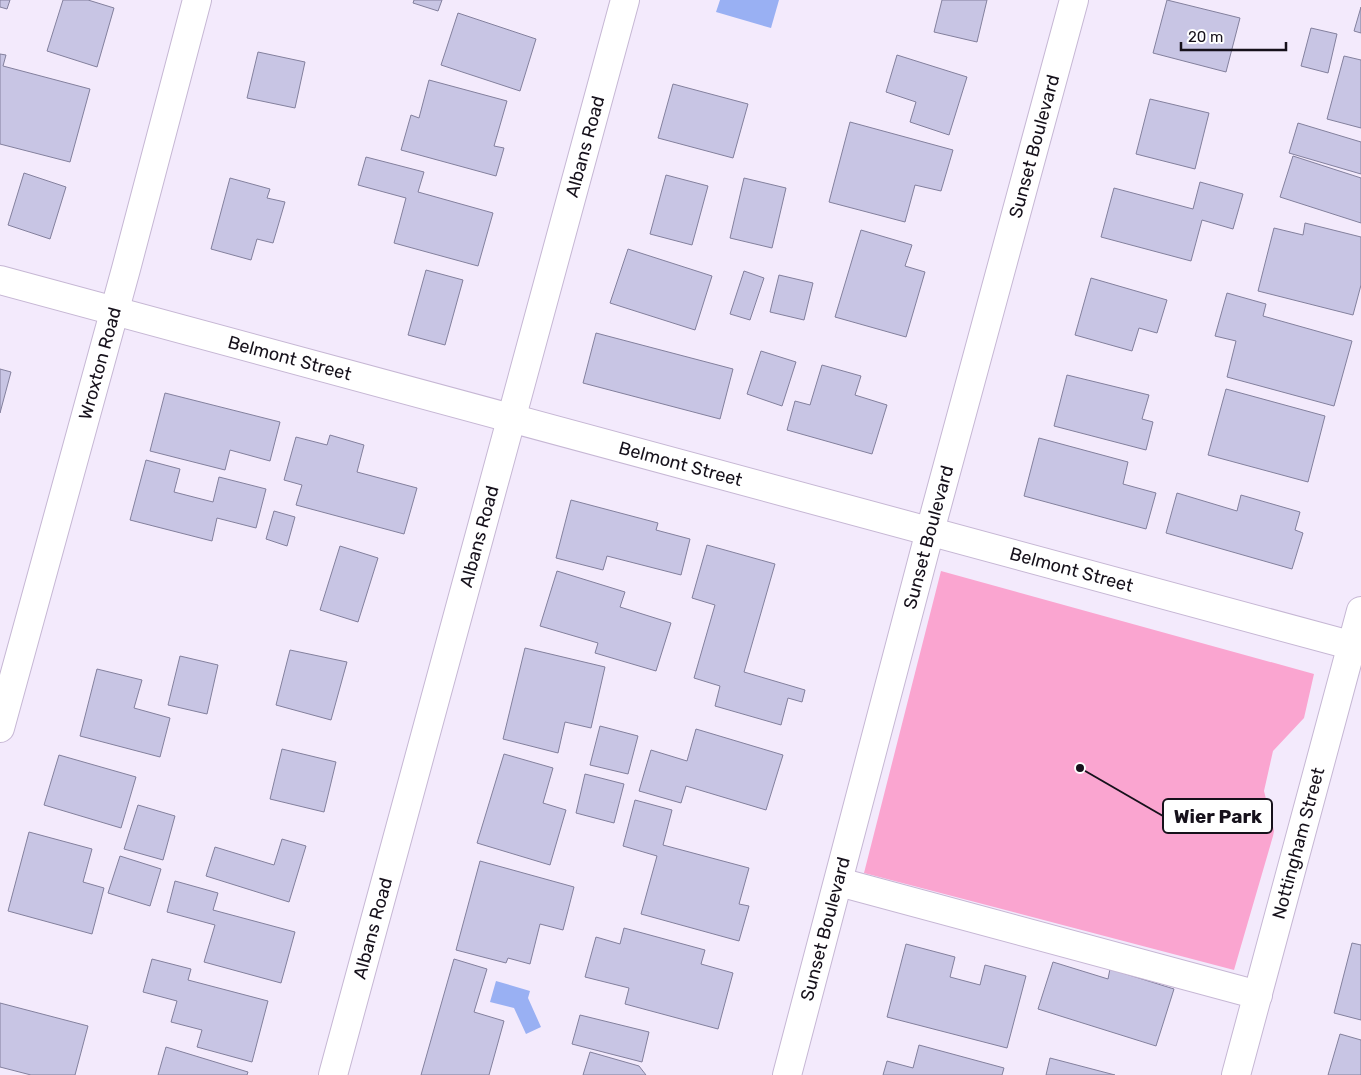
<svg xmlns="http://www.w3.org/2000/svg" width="1361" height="1075" font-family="Rubik,sans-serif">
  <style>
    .green { fill: #faa5d0 }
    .water { fill: #99b0f3 }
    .building { fill: #c8c5e4; stroke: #83809d }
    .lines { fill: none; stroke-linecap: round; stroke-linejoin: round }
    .minor-casing { stroke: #c6b7d4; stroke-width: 30 }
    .minor { stroke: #fff; stroke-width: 28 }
    .labels { text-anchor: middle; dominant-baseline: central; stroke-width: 4.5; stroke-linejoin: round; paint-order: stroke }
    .street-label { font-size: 18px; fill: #16111b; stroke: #fff }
    .leader { fill: none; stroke: #16111b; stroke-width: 2 }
    .callout-dot { fill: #16111b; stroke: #fff; stroke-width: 2 }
    .callout { fill: #fff; stroke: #16111b; stroke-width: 2 }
    .callout-label { font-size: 19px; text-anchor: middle; font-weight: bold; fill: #16111b }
  </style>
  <rect width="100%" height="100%" fill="#f3eafc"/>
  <polygon class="green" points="941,571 1314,674 1304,718 1273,751 1264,791 1274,831 1273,836 1234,970 864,873"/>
  <g class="water">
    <polygon points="720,0 779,0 771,28 716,12"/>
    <polygon points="496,981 530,991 528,998 541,1027 526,1034 514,1008 490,1002"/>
  </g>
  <g class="building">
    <polygon points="0,0 10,0 7,9 0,7"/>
    <polygon points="63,0 88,0 114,8 97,67 47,51"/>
    <polygon points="414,0 442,0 438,11 413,3"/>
    <polygon points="942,0 987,0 977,42 934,32"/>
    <polygon points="1167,0 1240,18 1226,72 1153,53"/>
    <polygon points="1361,7 1361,33 1354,31"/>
    <polygon points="458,13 536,39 520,91 441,65"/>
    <polygon points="1311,28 1337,34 1328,73 1301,66"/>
    <polygon points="258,52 305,62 295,108 247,98"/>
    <polygon points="0,54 6,55 3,66 90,89 70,162 0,144"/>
    <polygon points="897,55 967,77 949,135 910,122 916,102 886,92"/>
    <polygon points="1344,56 1361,60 1361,128 1327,119"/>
    <polygon points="429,80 507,101 494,146 504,148 496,176 401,150 411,115 419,118"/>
    <polygon points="673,84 748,104 733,158 658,138"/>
    <polygon points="1150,99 1209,113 1195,169 1136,154"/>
    <polygon points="850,122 953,150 941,191 915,185 905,222 829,202"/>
    <polygon points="1298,123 1361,142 1361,174 1289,153"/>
    <polygon points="1293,156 1361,178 1361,223 1280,197"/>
    <polygon points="366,157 424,172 418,192 493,213 478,266 394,243 406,198 358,185"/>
    <polygon points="24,173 66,187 50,239 8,225"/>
    <polygon points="666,175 708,186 692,245 650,234"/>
    <polygon points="230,178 270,189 267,198 285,202 273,243 257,239 251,260 211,249"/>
    <polygon points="744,178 786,188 772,248 730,238"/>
    <polygon points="1200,182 1243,194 1233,229 1202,220 1191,261 1101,237 1114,188 1193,209"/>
    <polygon points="1305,223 1361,237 1361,285 1353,315 1258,291 1274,228 1303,235"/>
    <polygon points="861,230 912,245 905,266 925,272 906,337 835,317"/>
    <polygon points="628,249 712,276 695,330 610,303"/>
    <polygon points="426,270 463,280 445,345 408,335"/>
    <polygon points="744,271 764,278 750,320 730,314"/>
    <polygon points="779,275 813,283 804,320 770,312"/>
    <polygon points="1091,278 1167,300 1157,333 1139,328 1132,351 1075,335"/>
    <polygon points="1227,293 1266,304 1263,316 1352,341 1334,406 1227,377 1236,341 1215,336"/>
    <polygon points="596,333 733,369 720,419 583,383"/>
    <polygon points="761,351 796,362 782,406 747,394"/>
    <polygon points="822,365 861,376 855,395 887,405 872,454 787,430 795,401 810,405"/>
    <polygon points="0,369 11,372 0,413"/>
    <polygon points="1067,375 1149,395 1142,419 1153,422 1146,450 1054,426"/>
    <polygon points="1226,389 1325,416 1308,482 1208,455"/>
    <polygon points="165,393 280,422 270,461 230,450 225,470 150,451"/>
    <polygon points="330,435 364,445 357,472 417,488 404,534 296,505 302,485 284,480 296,437 327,445"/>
    <polygon points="1039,438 1128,462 1123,484 1156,493 1146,529 1024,496"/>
    <polygon points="146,460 180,469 174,492 213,502 219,477 266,489 256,528 217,518 212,541 130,520"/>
    <polygon points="1177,493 1237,511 1241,495 1300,512 1295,530 1303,533 1292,569 1166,533"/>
    <polygon points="571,500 658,523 656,530 690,539 681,575 607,556 603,570 556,558"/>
    <polygon points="274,511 295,517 287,546 266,539"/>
    <polygon points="707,545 775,564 744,672 805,690 802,702 788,698 781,725 715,706 720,686 694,678 715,605 692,598"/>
    <polygon points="340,546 378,558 358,622 320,610"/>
    <polygon points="557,571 625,592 620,607 671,623 656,671 595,653 598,643 540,626"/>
    <polygon points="525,648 605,667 591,728 565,722 558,753 503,739"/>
    <polygon points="290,650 347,662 331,720 276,705"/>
    <polygon points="180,656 218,665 207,714 168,705"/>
    <polygon points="97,669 142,680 134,708 170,718 160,757 80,736"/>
    <polygon points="600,726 638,736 628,774 590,765"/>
    <polygon points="696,729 783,755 766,810 686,786 681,803 639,791 651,750 687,761"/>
    <polygon points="282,749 336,762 324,812 270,799"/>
    <polygon points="504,754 553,768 543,803 566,810 550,865 477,843"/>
    <polygon points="59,755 136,777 121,828 44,805"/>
    <polygon points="585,774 624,784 614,823 576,813"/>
    <polygon points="635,800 672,810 663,845 749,868 739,904 749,906 739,941 641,914 657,856 623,846"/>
    <polygon points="138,805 175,816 163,860 124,849"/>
    <polygon points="29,832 92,849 83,882 104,888 92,934 8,911"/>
    <polygon points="282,839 306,846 289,902 206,876 215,847 274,865"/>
    <polygon points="120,856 161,869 150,906 108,893"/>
    <polygon points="480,861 574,887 563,930 540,924 530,964 508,958 506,963 456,950"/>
    <polygon points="175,881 218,893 213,910 295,932 281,983 204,962 215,925 167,912"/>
    <polygon points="624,928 705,950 701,964 733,973 718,1029 625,1004 629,988 585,977 596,937 620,944"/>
    <polygon points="1352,943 1361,945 1361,1020 1334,1013"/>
    <polygon points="906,944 955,957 950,977 980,985 985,965 1026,976 1007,1048 887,1017"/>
    <polygon points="152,959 191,969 188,980 268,1001 252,1062 197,1047 202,1030 171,1022 177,1001 143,992"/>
    <polygon points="454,959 487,969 474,1012 504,1021 489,1075 421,1075"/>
    <polygon points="1053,962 1108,979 1110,969 1174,989 1156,1046 1038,1009"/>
    <polygon points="0,1003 88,1026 75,1075 31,1075 0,1067"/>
    <polygon points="580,1015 649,1032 642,1062 572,1044"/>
    <polygon points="1340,1034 1361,1040 1361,1075 1328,1075"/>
    <polygon points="919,1045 1004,1068 1002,1075 883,1075 887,1061 913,1068"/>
    <polygon points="166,1047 248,1072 247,1075 158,1075"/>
    <polygon points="590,1052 639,1066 646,1075 583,1075"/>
    <polygon points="1050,1058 1115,1075 1046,1075"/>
  </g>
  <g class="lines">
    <g class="minor-casing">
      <g id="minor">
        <path id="s1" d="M0,280L1361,648"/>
        <path id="s2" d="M0,728L126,269L197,0"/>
        <polyline points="839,882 1258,995"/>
        <path id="s3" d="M333,1075L625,0"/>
        <path id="s4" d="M787,1075L930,531L1074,0"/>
        <path id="s5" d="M1236,1075L1361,611"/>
      </g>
    </g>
    <use href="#minor" class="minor"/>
  </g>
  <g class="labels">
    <g class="street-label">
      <text stroke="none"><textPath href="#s4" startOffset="961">Sunset Boulevard</textPath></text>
      <text stroke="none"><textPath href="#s3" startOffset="962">Albans Road</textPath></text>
      <text stroke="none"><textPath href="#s1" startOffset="300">Belmont Street</textPath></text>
      <text stroke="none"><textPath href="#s2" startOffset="378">Wroxton Road</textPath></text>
      <text stroke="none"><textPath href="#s1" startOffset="705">Belmont Street</textPath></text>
      <text stroke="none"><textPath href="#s4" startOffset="556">Sunset Boulevard</textPath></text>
      <text stroke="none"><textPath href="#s3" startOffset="558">Albans Road</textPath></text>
      <text stroke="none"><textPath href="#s1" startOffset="1110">Belmont Street</textPath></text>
      <text stroke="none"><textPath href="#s5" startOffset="240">Nottingham Street</textPath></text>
      <text stroke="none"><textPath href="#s3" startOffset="152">Albans Road</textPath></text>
      <text stroke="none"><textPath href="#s4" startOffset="151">Sunset Boulevard</textPath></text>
    </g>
  </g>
  <path class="leader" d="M1080 768L1163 816"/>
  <circle class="callout-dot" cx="1080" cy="768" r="5"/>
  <rect class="callout" x="1163" y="799" width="109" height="34" rx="5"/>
  <g class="callout-label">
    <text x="1218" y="823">Wier Park</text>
  </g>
  <path d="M1181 42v8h105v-8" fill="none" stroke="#16111b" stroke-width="2.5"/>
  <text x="1188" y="42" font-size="15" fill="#16111b" stroke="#ffffff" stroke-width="4" paint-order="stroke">20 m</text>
</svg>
